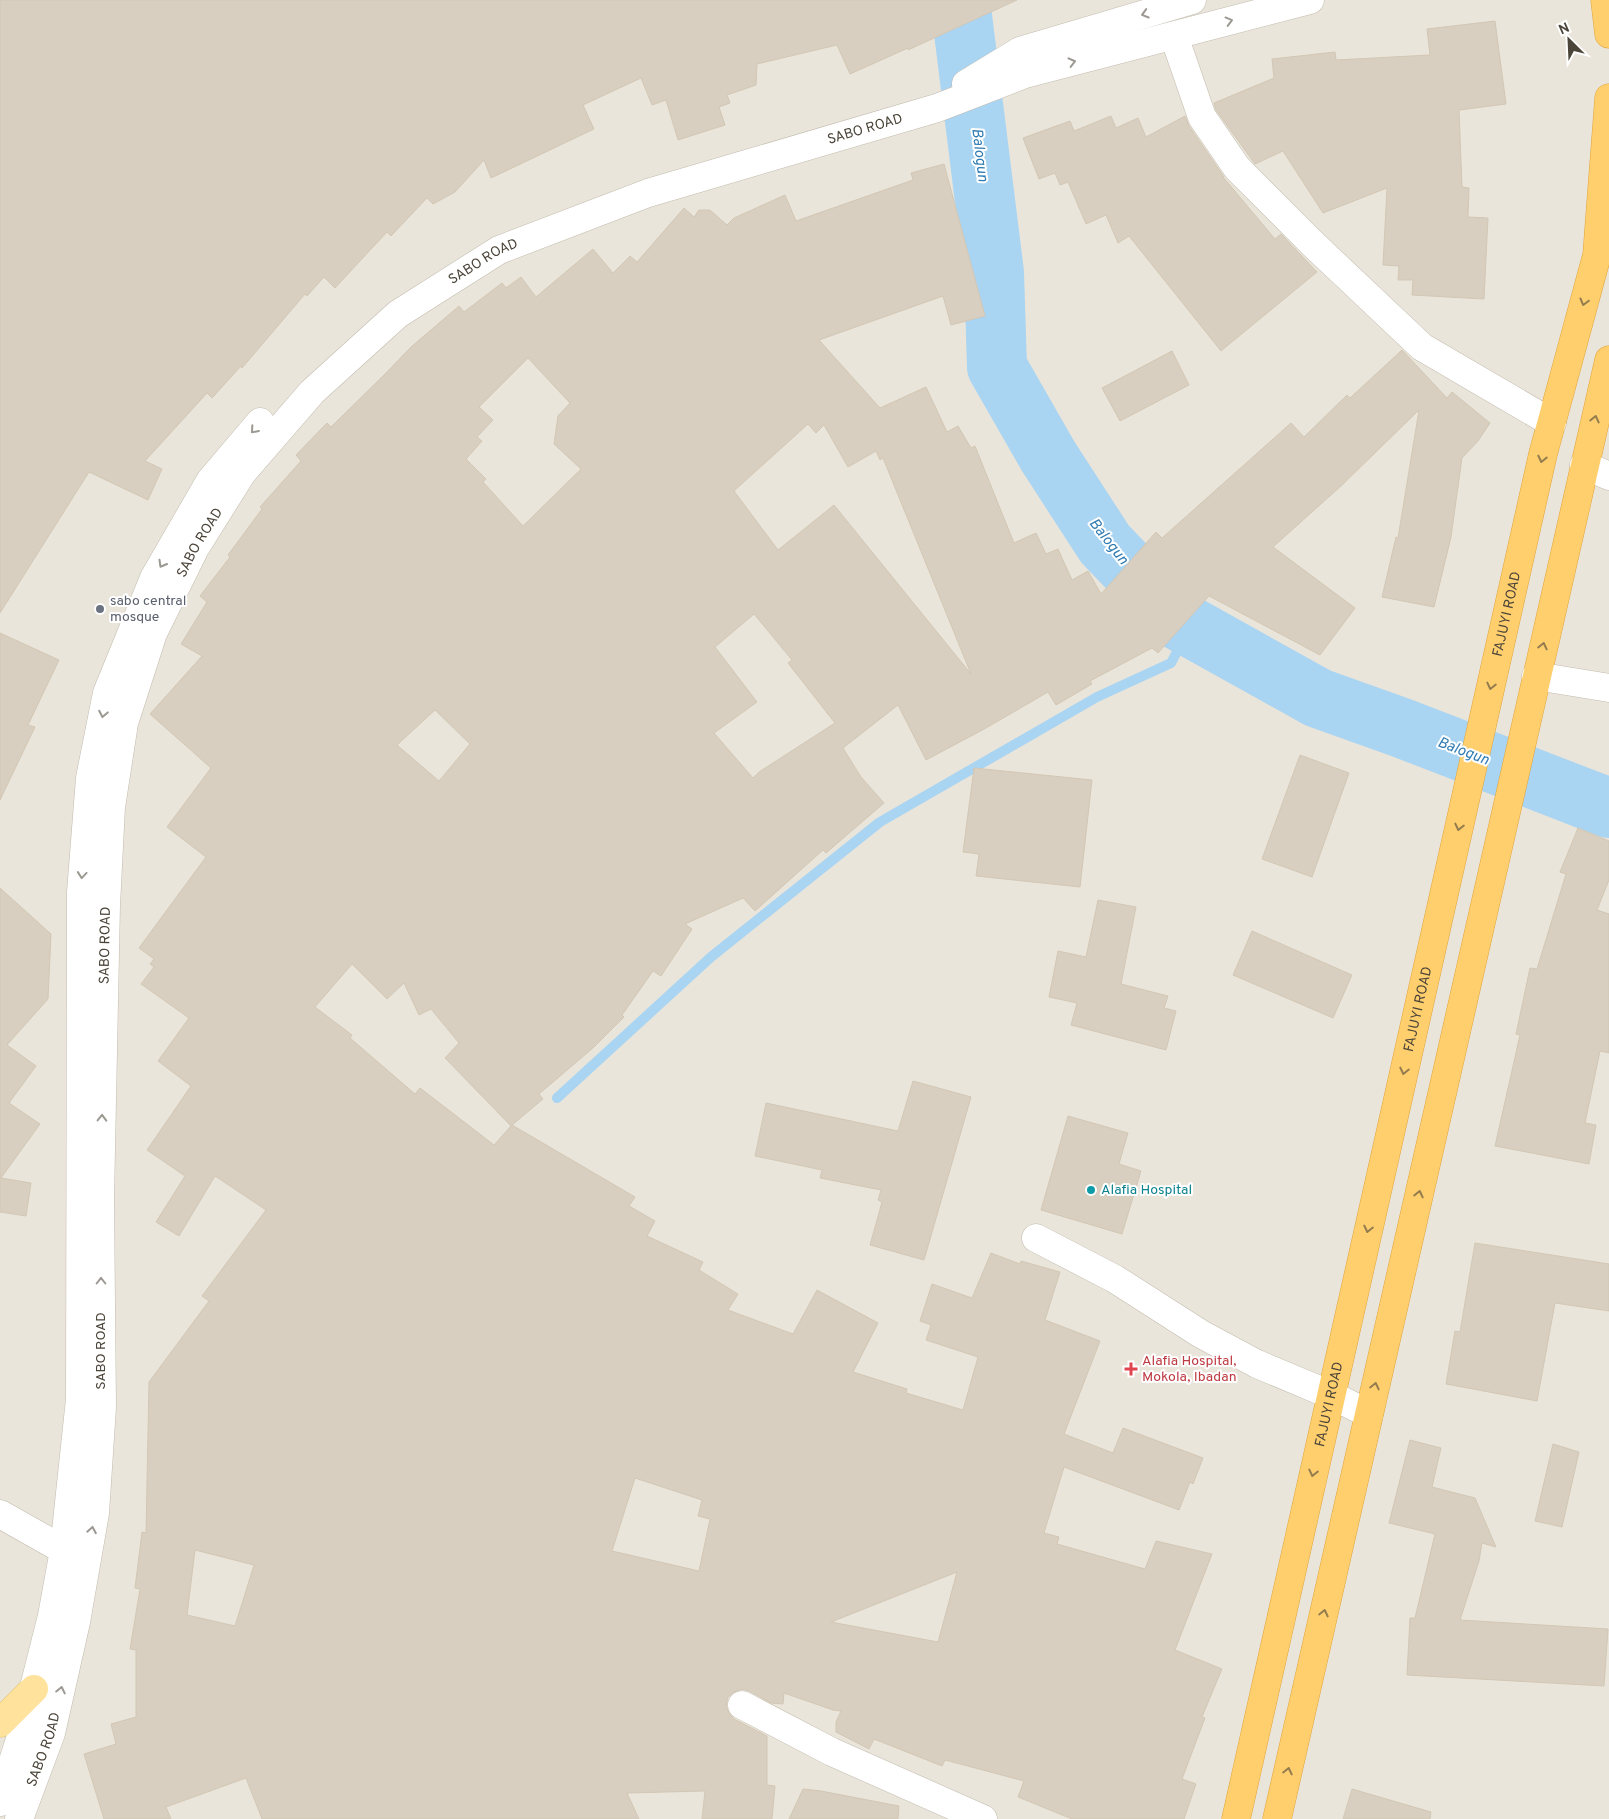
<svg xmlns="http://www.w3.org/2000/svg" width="1609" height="1819" font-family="Overpass,sans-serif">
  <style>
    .residential { fill: #eae5da }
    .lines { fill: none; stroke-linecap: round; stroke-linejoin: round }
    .stream { stroke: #a9d4f2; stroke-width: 10 }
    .river { stroke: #a9d4f2; stroke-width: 60 }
    .building { fill: #d8cfc1; stroke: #d3c7b4; fill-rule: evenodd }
    .minor-casing { stroke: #c2bbae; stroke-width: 29 }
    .major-casing { stroke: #e6c16a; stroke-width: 29 }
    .highway-casing { stroke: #e0a43c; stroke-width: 29 }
    .minor { stroke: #fff; stroke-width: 28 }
    .major { stroke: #ffe39c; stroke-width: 28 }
    .highway { stroke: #ffcf6e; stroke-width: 28 }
    .oneway { stroke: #9c9892 }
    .oneway2 { stroke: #937c4e }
    .worship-dot { fill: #6b7280; stroke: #fff; stroke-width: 2 }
    .culture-dot { fill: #0f9aa8; stroke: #fff; stroke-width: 2 }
    .health-dot { fill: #e0444e; stroke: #fff; stroke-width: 2 }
    .labels { text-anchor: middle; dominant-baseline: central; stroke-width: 4; stroke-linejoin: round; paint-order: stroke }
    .street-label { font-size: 14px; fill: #4b4439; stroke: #fff }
    .worship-label { font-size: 14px; fill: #5b616d; stroke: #fff; text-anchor: start }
    .culture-label { font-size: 14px; fill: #0d838f; stroke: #fff; text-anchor: start }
    .health-label { font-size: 14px; fill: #be3a42; stroke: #fff; text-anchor: start }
    .water-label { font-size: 15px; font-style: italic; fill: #2e7ab2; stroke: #fff }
  </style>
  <rect width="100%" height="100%" fill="#f6f3ec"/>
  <rect class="residential" x="0" y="0" width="1609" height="1819"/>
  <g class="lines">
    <polyline class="stream" points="557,1098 711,957 880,822 1097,697 1171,663 1190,627"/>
    <polyline class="river" points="960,0 994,273 997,367 1048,456 1105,544 1178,620 1318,698 1402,728 1609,808"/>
  </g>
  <g class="building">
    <polygon points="0,0 1017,0 908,50 908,48 850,74 837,45 757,64 756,85 727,95 730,103 719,107 725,125 678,140 666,100 652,105 641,78 583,105 594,129 491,178 484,160 455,192 433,204 427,198 391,236 387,232 335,288 324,277 307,296 305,294 242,368 241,366 212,398 207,393 145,461 162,469 148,500 89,472 0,613"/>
    <polygon points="1495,21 1506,104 1459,110 1462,187 1469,188 1468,217 1488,218 1484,299 1412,295 1413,280 1398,280 1399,266 1383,265 1387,188 1323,213 1283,151 1255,164 1216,110 1214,103 1274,78 1272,59 1335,52 1336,60 1430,55 1427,29"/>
    <polygon points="1111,116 1116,128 1138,118 1146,137 1185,116 1189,126 1224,177 1223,177 1275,239 1281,234 1317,272 1221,351 1129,236 1118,243 1106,215 1086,224 1068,182 1060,185 1055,173 1039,179 1023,138 1070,121 1074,131"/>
    <path d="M944,164L985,316L951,325L943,296L819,340L880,408L926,387L947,432L958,426L971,448L975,446L1014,543L1036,533L1046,554L1058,549L1072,580L1088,571L1101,594L1156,532L1162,538L1291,423L1304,437L1347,395L1350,398L1402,350L1447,398L1452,392L1490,423L1478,441L1462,458L1451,537L1434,607L1382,597L1396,537L1398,538L1419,410L1341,486L1273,547L1355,608L1320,655L1209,596L1158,653L1152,648L1090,681L1092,684L1056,705L1048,692L986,728L926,760L898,705L843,748L861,777L884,803L826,853L823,850L755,911L743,898L685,924L692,929L661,976L653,971L622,1015L624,1017L594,1047L539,1094L543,1099L512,1125L635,1197L629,1206L655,1221L647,1236L703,1262L699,1270L738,1294L728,1310L793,1334L817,1290L878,1323L853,1372L907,1389L906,1393L963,1410L978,1357L926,1340L931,1325L920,1321L932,1284L972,1298L991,1253L1020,1264L1021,1261L1060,1272L1045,1320L1100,1341L1064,1434L1113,1453L1123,1428L1203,1458L1193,1484L1190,1482L1179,1510L1064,1467L1044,1533L1059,1537L1057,1544L1145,1569L1156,1541L1212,1554L1175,1650L1222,1669L1202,1717L1205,1718L1182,1779L1196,1784L1184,1819H1072L1018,1797L1024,1781L945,1760L942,1766L874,1739L869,1749L836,1732V1722L841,1711L833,1710L784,1693L783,1704L771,1703L749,1691L742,1689L734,1692L728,1697L726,1706L729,1713L734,1719L767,1736V1785L775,1786L772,1819H702L705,1791L627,1793L639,1819H262L246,1778L166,1807L171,1819H104L84,1754L116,1744L111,1724L136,1717V1650L130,1649L140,1589L135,1588L142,1532L146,1533L149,1382L209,1301L202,1296L266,1210L215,1176L179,1236L156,1222L185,1176L147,1150L191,1086L158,1061L189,1018L141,984L154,967L150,964L154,959L139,948L206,857L167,827L211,768L150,714L202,656L181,644L207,602L200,596L230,557L228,555L262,509L260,507L301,461L296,455L327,423L331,427L386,373L411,347L459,306L464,312L502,283L506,288L521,277L536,297L593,249L613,273L630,256L637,262L684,208L694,217L699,210H710L727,225L734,218L785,195L796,221L913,180L911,173ZM528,358L570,403L558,416L554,444L581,469L523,526L483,482L486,479L466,459L482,441L477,437L493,420L479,407ZM808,424L816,433L824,425L848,467L876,451L880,460L883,458L971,674L834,505L778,550L734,491ZM754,614L792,660L788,663L835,723L759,772L753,778L714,733L757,702L715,647ZM435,710L470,744L439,781L397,745ZM352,964L387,999L404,983L419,1015L431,1009L459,1043L445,1058L511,1126L494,1145L420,1088L415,1094L350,1038L352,1035L315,1007ZM635,1478L702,1500L698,1516L710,1519L699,1571L612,1551ZM195,1550L254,1565L235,1626L187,1615ZM957,1572L938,1642L831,1622Z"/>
    <polygon points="1172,351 1189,385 1120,421 1102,388"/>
    <polygon points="0,633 59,660 28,725 35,727 0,800"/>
    <polygon points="1300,755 1349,773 1312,877 1262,859"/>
    <polygon points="974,768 1092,780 1080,887 976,876 979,854 963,852"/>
    <polygon points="1578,828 1609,841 1609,880 1597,910 1609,914 1609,1053 1600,1051 1585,1123 1596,1125 1589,1164 1495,1146 1520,1035 1516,1034 1530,968 1537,969 1566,874 1560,872"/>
    <polygon points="0,888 51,934 48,999 7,1045 36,1066 9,1103 40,1124 1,1178 31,1183 26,1216 0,1212"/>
    <polygon points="1098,900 1136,907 1121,984 1168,996 1164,1008 1176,1011 1166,1050 1071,1025 1077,1003 1049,997 1058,951 1086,957"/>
    <polygon points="1252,931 1352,975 1333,1018 1233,975"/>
    <polygon points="913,1081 971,1097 924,1260 870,1245 882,1202 878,1200 881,1190 820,1178 822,1170 755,1156 766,1103 898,1131"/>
    <polygon points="1068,1116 1128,1133 1119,1164 1141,1171 1122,1234 1041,1210"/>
    <polygon points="1475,1243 1609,1264 1609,1311 1555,1303 1537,1401 1446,1384 1455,1331 1460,1332"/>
    <polygon points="1410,1440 1441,1448 1432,1487 1475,1498 1496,1547 1482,1543 1479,1561 1460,1620 1608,1629 1604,1686 1407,1675 1410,1618 1415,1618 1435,1534 1389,1523"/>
    <polygon points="1553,1444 1579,1452 1562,1527 1535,1521"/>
    <polygon points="803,1789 821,1791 899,1806 898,1819 789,1819"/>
    <polygon points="1352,1789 1431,1812 1430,1819 1343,1819"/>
  </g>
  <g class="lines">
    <g class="minor-casing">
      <g id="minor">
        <polyline points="1174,36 1202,117 1237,168 1314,245 1422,347 1552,423"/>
        <polyline points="966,84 1020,51 1192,0"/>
        <polyline points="1584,465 1609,476"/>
        <polyline points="1536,676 1609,688"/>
        <polyline points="1036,1238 1115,1279 1201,1334 1257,1364 1331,1395 1369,1414"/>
        <polyline points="0,1514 64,1550"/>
        <polyline points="742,1705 832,1752 983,1819"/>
        <polyline points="0,1802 24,1727 52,1616 64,1550 80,1399 81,892 90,778 107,693 154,578 210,481 260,422"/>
        <path id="s1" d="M19,1819L51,1733L76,1622L95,1513L102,1407L100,1199L106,905L111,807L124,723L153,633L195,548L242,473L312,392L398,314L499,250L648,193L937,108L1025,74L1310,0"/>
      </g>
    </g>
    <g class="major-casing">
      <polyline id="major" points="0,1723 34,1689"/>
    </g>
    <g class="highway-casing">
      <g id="highway">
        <polyline points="1605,0 1609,34"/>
        <path id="s2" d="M1236,1819L1543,454L1597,255L1609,98"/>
        <polyline points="1277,1819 1609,360"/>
      </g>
    </g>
    <use href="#minor" class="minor"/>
    <use href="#major" class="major"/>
    <use href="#highway" class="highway"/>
  </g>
  <defs><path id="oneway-chevron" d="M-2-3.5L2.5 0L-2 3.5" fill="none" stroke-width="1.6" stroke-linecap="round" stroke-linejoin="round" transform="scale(1.25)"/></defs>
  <g class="oneway">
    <use href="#oneway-chevron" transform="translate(1145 14) rotate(164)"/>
    <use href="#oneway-chevron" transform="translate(1229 21) rotate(-15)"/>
    <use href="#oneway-chevron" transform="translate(1072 62) rotate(-14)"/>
    <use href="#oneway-chevron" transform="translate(254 430) rotate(131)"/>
    <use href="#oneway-chevron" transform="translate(162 564) rotate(120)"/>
    <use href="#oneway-chevron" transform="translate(103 714) rotate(101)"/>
    <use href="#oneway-chevron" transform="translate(82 875) rotate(95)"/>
    <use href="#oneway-chevron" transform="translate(102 1118) rotate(-89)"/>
    <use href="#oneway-chevron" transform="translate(101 1281) rotate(-90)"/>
    <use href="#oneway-chevron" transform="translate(92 1530) rotate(-80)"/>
    <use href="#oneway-chevron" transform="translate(61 1690) rotate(-78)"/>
  </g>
  <g class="oneway2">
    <use href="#oneway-chevron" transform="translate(1584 302) rotate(105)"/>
    <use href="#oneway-chevron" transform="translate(1595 419) rotate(-77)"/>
    <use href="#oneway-chevron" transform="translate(1542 459) rotate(103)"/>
    <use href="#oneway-chevron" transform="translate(1543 646) rotate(-77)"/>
    <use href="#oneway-chevron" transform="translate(1491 686) rotate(103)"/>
    <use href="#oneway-chevron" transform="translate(1459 827) rotate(103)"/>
    <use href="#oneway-chevron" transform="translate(1404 1071) rotate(103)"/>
    <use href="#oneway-chevron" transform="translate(1419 1194) rotate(-77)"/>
    <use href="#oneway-chevron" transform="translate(1368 1229) rotate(103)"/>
    <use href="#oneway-chevron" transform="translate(1375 1386) rotate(-77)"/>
    <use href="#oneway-chevron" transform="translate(1313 1473) rotate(103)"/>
    <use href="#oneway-chevron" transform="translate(1324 1613) rotate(-77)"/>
    <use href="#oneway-chevron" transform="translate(1288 1771) rotate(-77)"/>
  </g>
  <circle class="worship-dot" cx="100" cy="609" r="5"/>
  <circle class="culture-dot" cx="1091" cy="1190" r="5"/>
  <path class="health-dot" d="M1128.5 1361.5h5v5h5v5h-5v5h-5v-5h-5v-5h5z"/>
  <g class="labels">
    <g class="street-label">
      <text stroke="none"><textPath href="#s1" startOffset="2114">SABO ROAD</textPath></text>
      <text stroke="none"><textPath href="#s1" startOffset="1709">SABO ROAD</textPath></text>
      <text stroke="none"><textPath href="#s1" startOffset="1304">SABO ROAD</textPath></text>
      <text stroke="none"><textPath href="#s2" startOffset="1235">FAJUYI ROAD</textPath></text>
      <text stroke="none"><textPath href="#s1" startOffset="884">SABO ROAD</textPath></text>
      <text stroke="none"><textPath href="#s2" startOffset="830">FAJUYI ROAD</textPath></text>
      <text transform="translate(101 1351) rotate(-90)">SABO ROAD</text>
      <text stroke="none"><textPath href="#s2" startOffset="425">FAJUYI ROAD</textPath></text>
      <text stroke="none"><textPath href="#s1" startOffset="74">SABO ROAD</textPath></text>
    </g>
    <g class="worship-label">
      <text x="110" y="601">sabo central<tspan x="110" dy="16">mosque</tspan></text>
    </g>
    <g class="culture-label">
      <text x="1101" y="1190">Alafia Hospital</text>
    </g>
    <g class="health-label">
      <text x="1142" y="1361">Alafia Hospital,<tspan x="1142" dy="16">Mokola, Ibadan</tspan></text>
    </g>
    <g class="water-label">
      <text transform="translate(979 155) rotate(83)">Balogun</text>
      <text transform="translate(1108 542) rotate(52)">Balogun</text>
      <text transform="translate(1463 752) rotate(21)">Balogun</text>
    </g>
  </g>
  <g transform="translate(1569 40) rotate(336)" stroke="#ffffff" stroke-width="4" paint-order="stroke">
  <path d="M0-4L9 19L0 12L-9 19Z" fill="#4b4439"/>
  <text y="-8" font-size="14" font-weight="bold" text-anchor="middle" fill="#4b4439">N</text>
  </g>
</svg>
